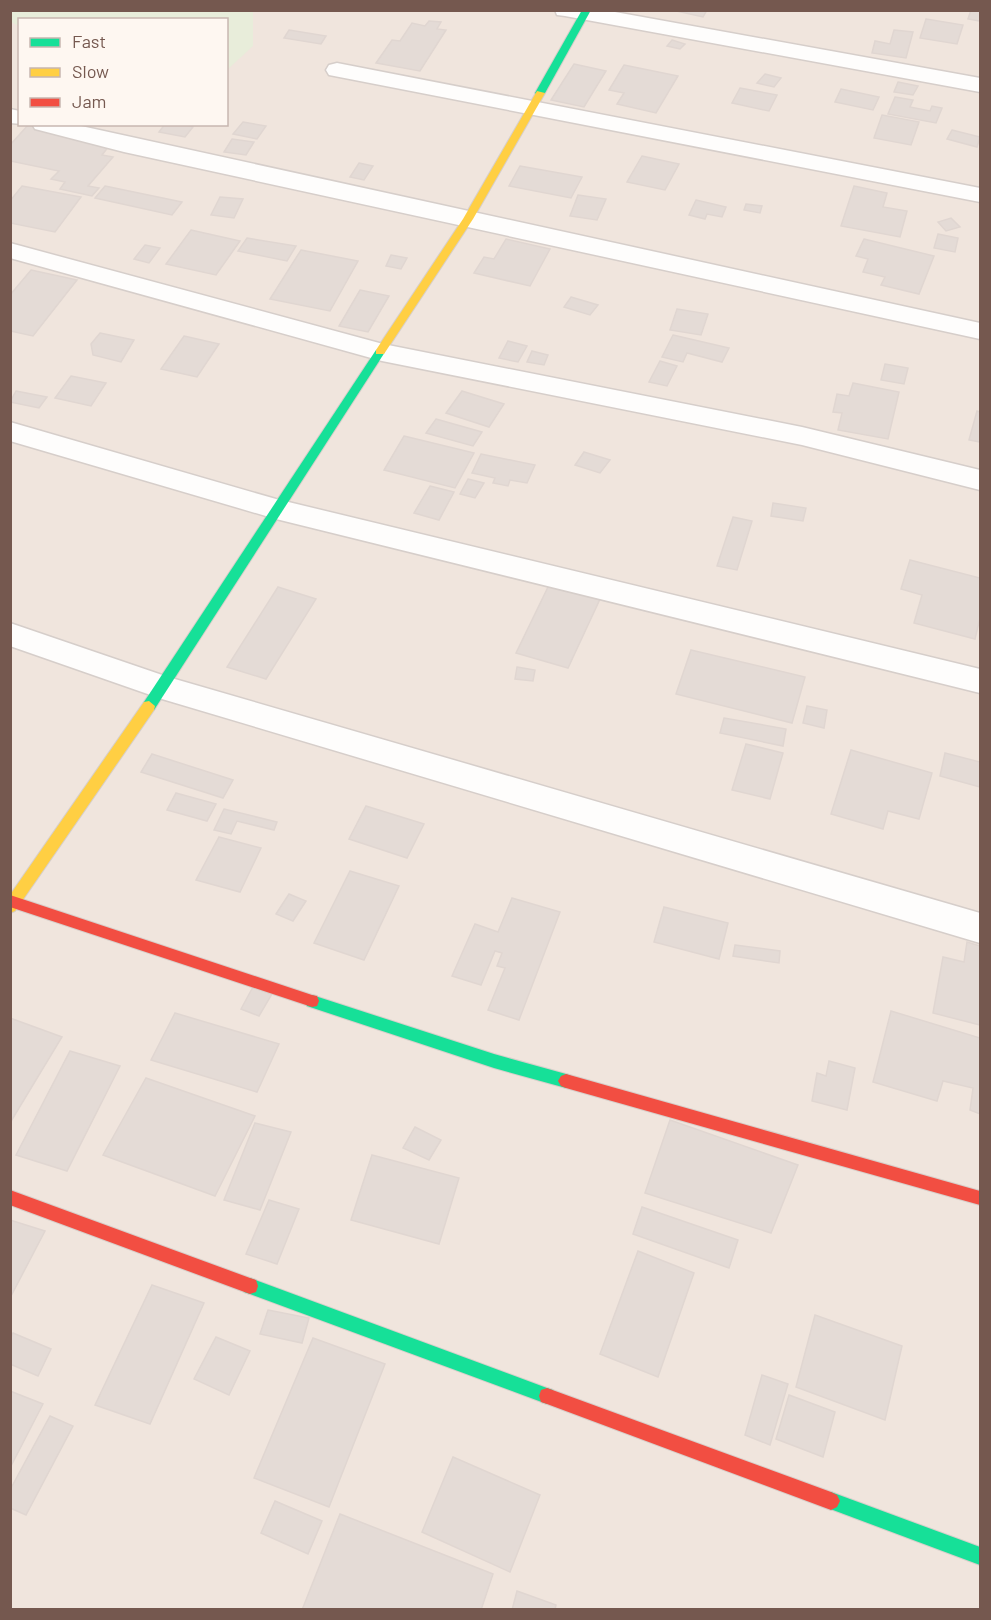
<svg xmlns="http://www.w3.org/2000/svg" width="991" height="1620" font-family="Barlow,sans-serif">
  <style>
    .residential { fill: #f0e5dd; fill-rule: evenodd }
    .green { fill: #e8edda }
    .building { fill: #e4dbd6; stroke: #e0d6d1; stroke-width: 1.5 }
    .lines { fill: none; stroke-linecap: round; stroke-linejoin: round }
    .street-casing { stroke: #d6ceca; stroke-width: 3 }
    .fast-casing { stroke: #d7cfca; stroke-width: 2 }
    .slow-casing { stroke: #d7cfca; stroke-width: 2 }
    .jam-casing { stroke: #d7cfca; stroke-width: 2 }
    .street { fill: #fefdfc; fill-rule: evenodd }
    .fast { fill: #16e098; fill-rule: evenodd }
    .slow { fill: #ffcf43; fill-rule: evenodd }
    .jam { fill: #f24e42; fill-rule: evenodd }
  </style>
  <rect width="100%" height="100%" fill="#f8f3ee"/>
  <path class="residential" d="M11,11H980V1609H11ZM20,20H226V124H20Z"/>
  <polygon class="green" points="10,11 253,11 253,46 227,70 226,20 20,20 19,26 11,22"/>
  <g class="building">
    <polygon points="672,10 707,10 703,17"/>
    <polygon points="971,10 980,10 980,21 968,19"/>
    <polygon points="926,19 963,25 957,44 920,38"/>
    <polygon points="429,21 441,22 437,29 446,30 420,71 376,63 392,40 400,41 412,23 425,26"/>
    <polygon points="289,30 326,36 321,44 284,38"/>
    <polygon points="894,30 913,32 906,58 872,53 875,41 890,44"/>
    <polygon points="672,40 685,44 680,49 667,46"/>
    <polygon points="574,64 606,71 584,107 551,100"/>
    <polygon points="624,65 678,76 656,113 617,104 624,93 609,90"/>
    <polygon points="765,74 781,78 774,87 757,83"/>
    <polygon points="898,82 918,86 913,95 894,92"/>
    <polygon points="740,88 777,95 769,111 732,103"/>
    <polygon points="841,89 879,97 873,110 835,102"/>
    <polygon points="895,97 913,100 910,107 930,111 932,106 942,108 936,123 888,114"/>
    <polygon points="882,115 919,122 911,145 874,138"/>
    <polygon points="243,122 266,126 257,139 233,134"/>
    <polygon points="29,124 51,124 61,128 55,134 109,146 102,155 113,157 88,186 99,188 92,196 60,189 65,182 51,179 59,171 10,161 10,145"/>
    <polygon points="165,124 182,124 193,127 185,137 159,132"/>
    <polygon points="952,130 980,137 977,147 947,139"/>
    <polygon points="232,139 254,142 246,155 224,152"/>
    <polygon points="642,156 679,164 665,190 627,182"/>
    <polygon points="359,163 373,166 364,180 350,177"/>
    <polygon points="520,166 582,177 571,198 509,186"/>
    <polygon points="22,186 81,197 55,232 10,223 10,201"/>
    <polygon points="105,186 182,202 172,215 95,198"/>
    <polygon points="854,186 887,193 883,207 907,211 900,237 841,226"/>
    <polygon points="578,195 606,199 597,220 570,216"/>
    <polygon points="220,197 243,199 234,218 211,215"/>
    <polygon points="696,200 726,207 722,217 707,214 705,219 689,215"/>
    <polygon points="746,204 762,206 760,213 744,210"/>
    <polygon points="951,218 960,227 946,231 938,222"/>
    <polygon points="191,230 240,241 216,275 166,264"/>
    <polygon points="938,234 958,238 955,252 934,248"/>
    <polygon points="247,238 296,246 287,261 238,251"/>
    <polygon points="506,239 550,249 530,286 474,273 484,257 494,259"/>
    <polygon points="864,239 934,256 919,294 881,285 885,277 863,272 868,259 856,256"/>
    <polygon points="145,245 160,248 149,263 134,259"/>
    <polygon points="301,250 358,261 330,311 270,299"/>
    <polygon points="391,255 407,258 401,269 386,266"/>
    <polygon points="31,270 77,280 33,336 10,331 10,295"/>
    <polygon points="360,290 389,296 368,332 339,326"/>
    <polygon points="571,297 598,305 590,315 564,307"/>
    <polygon points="677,309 708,314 701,335 670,330"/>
    <polygon points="100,333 134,340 121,362 93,355 91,344"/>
    <polygon points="673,335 729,348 722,362 687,353 683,362 662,357"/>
    <polygon points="184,336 219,344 197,377 161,369"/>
    <polygon points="508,341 527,346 518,362 499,358"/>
    <polygon points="532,351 548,355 544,365 527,362"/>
    <polygon points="660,361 677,366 667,386 649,382"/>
    <polygon points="885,364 908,368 904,384 881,380"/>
    <polygon points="71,376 106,383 91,406 55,398"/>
    <polygon points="853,383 899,392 888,439 838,430 842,413 833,412 837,394 849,396"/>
    <polygon points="16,391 47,397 39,408 10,402"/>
    <polygon points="462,391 504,404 489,427 446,413"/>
    <polygon points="977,411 980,412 980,442 969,440"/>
    <polygon points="436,419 482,432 473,446 426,433"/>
    <polygon points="404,436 474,453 455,488 384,470"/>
    <polygon points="584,452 610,460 600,473 575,465"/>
    <polygon points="481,454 535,465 527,483 510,480 508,486 493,483 495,478 472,473"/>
    <polygon points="468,479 484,483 475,498 460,494"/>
    <polygon points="430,486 454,492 439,520 414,513"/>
    <polygon points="773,503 806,508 803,521 771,516"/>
    <polygon points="733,517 752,521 737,570 717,566"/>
    <polygon points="910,560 980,578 980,618 975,639 914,623 922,595 901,589"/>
    <polygon points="550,583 601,597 568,668 516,653"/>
    <polygon points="278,587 316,599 266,679 227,667"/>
    <polygon points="691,650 805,677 792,723 676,694"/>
    <polygon points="517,667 535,670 533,681 515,679"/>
    <polygon points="807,706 827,710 824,728 803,723"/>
    <polygon points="724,718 786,729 783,746 720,733"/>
    <polygon points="746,744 783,753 770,799 732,790"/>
    <polygon points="851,750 932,773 919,819 888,811 883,829 831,814"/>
    <polygon points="945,753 980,762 980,787 940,776"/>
    <polygon points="152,754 233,780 223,798 141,772"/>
    <polygon points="176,793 216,804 207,821 167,810"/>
    <polygon points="366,806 424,824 407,858 349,839"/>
    <polygon points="224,809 277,822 274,830 237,821 231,834 214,830"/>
    <polygon points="219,837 261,848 240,892 196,880"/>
    <polygon points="350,871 399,886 364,960 314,943"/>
    <polygon points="289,894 306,901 293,921 276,914"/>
    <polygon points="512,898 560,912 519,1020 488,1010 505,968 497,966 502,953 495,951 481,985 452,976 475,924 498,932"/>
    <polygon points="664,907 728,923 719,959 654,942"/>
    <polygon points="967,942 980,946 980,1025 933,1013 943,957 964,962"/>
    <polygon points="735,945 780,951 779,963 733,956"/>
    <polygon points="253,987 272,994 259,1016 241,1009"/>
    <polygon points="891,1011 980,1038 980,1114 970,1110 973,1088 943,1081 937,1101 873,1082"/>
    <polygon points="175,1013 279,1044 257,1092 151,1060"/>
    <polygon points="10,1018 62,1037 10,1123"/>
    <polygon points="70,1051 120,1066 67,1171 16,1155"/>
    <polygon points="829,1061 855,1068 847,1110 812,1101 817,1073 826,1076"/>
    <polygon points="146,1078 255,1116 215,1196 103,1155"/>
    <polygon points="670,1120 798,1165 771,1233 645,1193"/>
    <polygon points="255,1123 291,1132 260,1210 224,1200"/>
    <polygon points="415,1127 441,1140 429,1160 403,1148"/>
    <polygon points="372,1155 459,1178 439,1244 351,1220"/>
    <polygon points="269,1200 299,1209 277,1264 246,1254"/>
    <polygon points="642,1207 738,1240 729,1268 633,1234"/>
    <polygon points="10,1220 45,1231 10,1298"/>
    <polygon points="638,1251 694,1273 658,1377 600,1354"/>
    <polygon points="152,1285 204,1303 150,1424 95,1405"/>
    <polygon points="268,1310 309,1318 302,1343 260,1334"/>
    <polygon points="815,1315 902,1346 885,1420 796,1387"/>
    <polygon points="13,1333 51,1349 38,1376 10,1364 10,1339"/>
    <polygon points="216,1337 250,1351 229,1395 194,1379"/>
    <polygon points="313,1338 385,1364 329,1507 254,1478"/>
    <polygon points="762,1375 788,1384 770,1445 745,1435"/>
    <polygon points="10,1391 43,1404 10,1468"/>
    <polygon points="789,1395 835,1412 823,1457 776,1439"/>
    <polygon points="50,1416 73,1426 26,1515 10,1508 10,1490"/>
    <polygon points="453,1457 540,1495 510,1572 422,1532"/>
    <polygon points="275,1501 322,1521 308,1554 261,1533"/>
    <polygon points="340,1514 493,1574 481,1610 302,1610"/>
    <polygon points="517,1591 556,1605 555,1610 512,1610"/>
  </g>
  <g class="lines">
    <g class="street-casing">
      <g id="street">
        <polygon points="555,10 604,10 980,78 980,92 565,16 557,15"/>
        <polygon points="337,63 980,188 980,202 329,75 326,70 329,65"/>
        <polygon points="10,109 20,111 22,124 10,123"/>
        <polygon points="32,124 72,124 980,323 980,339 124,152 35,129"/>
        <polygon points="10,243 383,344 802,427 980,470 980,490 802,445 382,361 10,258"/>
        <polygon points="10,422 276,499 980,669 980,693 276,519 10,441"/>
        <polygon points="10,623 168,677 980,913 980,943 162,699 10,646"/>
      </g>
    </g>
    <g class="fast-casing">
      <g id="fast">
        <polygon points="582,10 591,10 545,93 537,95 535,93"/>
        <polygon points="380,349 385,352 154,710 144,710 143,706 144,702 376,350"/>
        <polygon points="312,995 494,1054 566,1074 571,1076 574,1081 571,1086 566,1088 494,1068 307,1006 305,1001 307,996"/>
        <polygon points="250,1278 547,1388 553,1390 555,1396 553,1402 547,1404 250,1294 244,1292 242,1286 244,1280"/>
        <polygon points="831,1492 980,1547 980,1565 825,1507 822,1501 825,1495"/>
      </g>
    </g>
    <g class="slow-casing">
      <g id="slow">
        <polygon points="537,91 545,93 473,219 384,354 376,354 376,350 463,219"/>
        <polygon points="149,701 155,706 154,710 15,911 10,913 10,895 144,702"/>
      </g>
    </g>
    <g class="jam-casing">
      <g id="jam">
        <polygon points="10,895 312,995 317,996 319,1001 317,1006 312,1007 10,907"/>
        <polygon points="566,1074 980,1191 980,1205 566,1088 561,1086 558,1081 561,1076"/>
        <polygon points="10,1190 250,1278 256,1280 258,1286 256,1292 250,1294 10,1205"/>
        <polygon points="547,1388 831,1492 837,1495 840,1501 837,1507 831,1510 547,1404 541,1402 539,1396 541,1390"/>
      </g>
    </g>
    <use href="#street" class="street"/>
    <use href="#fast" class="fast"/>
    <use href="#slow" class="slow"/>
    <use href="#jam" class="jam"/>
  </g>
  <rect width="991" height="1620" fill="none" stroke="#75584f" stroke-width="24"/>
  <rect x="18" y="18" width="210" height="108" fill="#fef7f1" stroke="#c7b7b0" stroke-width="1.5"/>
  <rect x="30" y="38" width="30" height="9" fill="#16e098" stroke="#c7b7b0" stroke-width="1.5"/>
  <text x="72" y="48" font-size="18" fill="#75584f">Fast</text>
  <rect x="30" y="68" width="30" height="9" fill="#ffcf43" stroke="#c7b7b0" stroke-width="1.5"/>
  <text x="72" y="78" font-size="18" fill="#75584f">Slow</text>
  <rect x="30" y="98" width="30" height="9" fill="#f24e42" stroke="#c7b7b0" stroke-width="1.5"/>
  <text x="72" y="108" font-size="18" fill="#75584f">Jam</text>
</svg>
